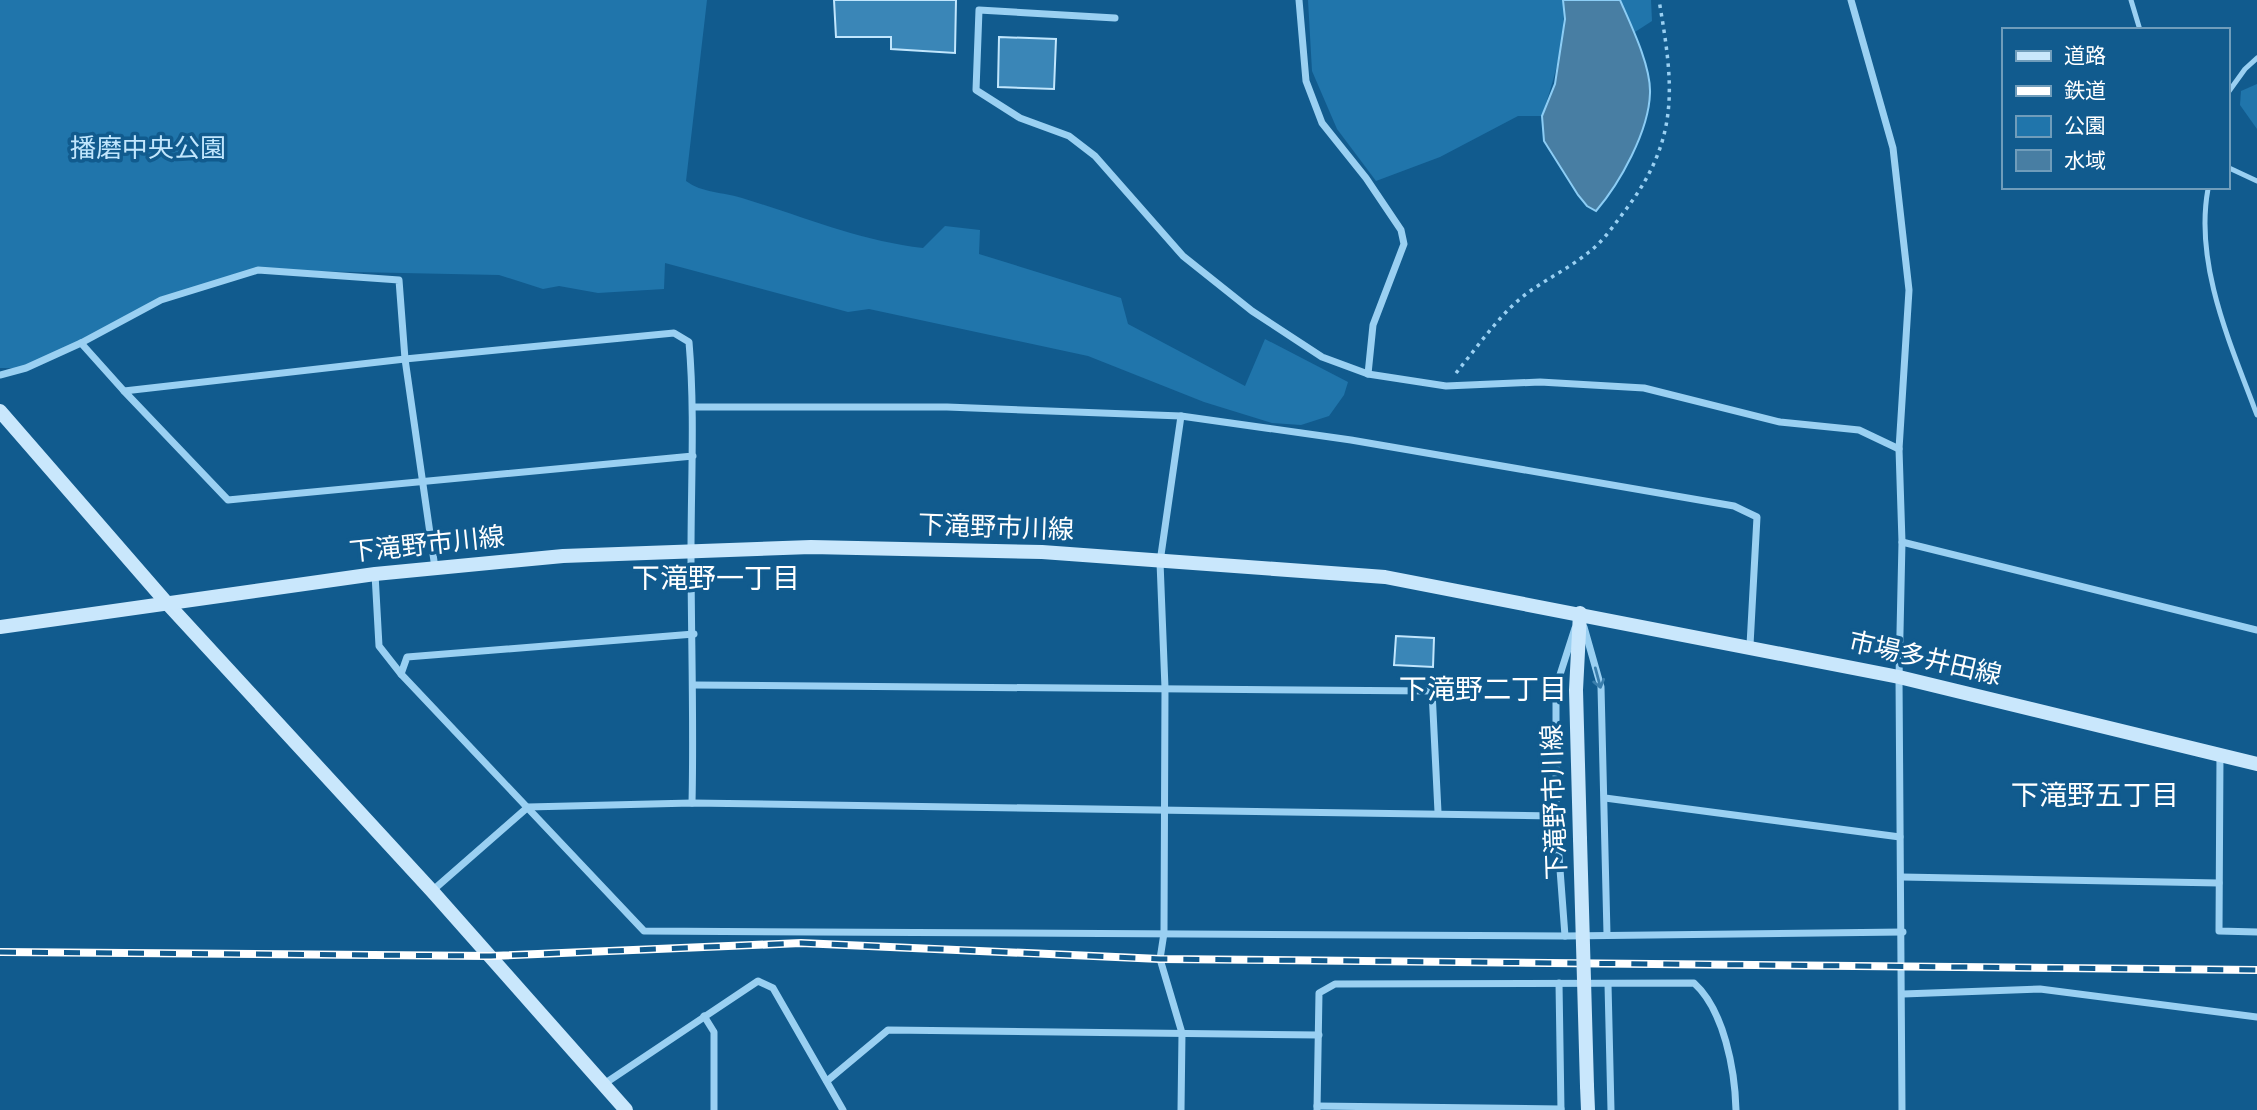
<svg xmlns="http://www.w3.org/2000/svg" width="2257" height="1110" font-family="'Alegreya Sans','Noto Sans JP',sans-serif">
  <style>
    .green { fill: #2075ab }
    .water { fill: #487ea3; stroke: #8ccdf5; stroke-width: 2 }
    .building { fill: #3a86b7; stroke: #c1e6fd; stroke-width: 2 }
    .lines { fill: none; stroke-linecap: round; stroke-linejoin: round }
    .path { stroke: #9ad0f2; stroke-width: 3.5; stroke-dasharray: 3.5 5; stroke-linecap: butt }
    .lane { stroke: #9ad0f2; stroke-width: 5 }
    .street { stroke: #9ad0f2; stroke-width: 7 }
    .secondary { stroke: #c9e7fc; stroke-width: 14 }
    .rail-casing { stroke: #fff; stroke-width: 8 }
    .rail { stroke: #115b8e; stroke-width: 5; stroke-dasharray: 16; stroke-linecap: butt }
    .secondary-bridge { stroke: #c9e7fc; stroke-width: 14 }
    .oneway { stroke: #3a7eac }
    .labels { text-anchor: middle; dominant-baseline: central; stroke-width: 7; stroke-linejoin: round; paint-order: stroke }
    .park-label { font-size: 26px; fill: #c1e6fd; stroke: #115b8e }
    .street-label { font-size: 26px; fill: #fff; stroke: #115b8e }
    .neighbourhood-label { font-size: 28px; fill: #fff; stroke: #115b8e }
  </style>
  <rect width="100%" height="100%" fill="#115b8e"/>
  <g class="green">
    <path d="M0,0H707L686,181C702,193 723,192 742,198C802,216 860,241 923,248L945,226L980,230L979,254L1121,298L1128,324L1245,386L1265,339L1348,382L1344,395L1329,416L1301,425L1272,423L1204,402L1088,356L869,309L848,312L665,263L664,289L598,293L559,286L543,289L499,275L257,270L161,300L26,368H0Z"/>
    <path d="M1308,0H1563C1567,39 1554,79 1542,116H1518L1440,157L1376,181L1337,129L1312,71Z"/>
    <polygon points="1620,0 1651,0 1652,21 1635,32"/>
    <polygon points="2257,84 2257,129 2240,105 2241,91"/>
  </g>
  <path class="water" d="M1563,0H1620C1631,25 1651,66 1650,93C1649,131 1620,183 1596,211L1587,206L1578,195L1544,141L1542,116L1555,84L1565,19Z"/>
  <g class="building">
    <polygon points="834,0 956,0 955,53 891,49 891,37 836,37"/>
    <polygon points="999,37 1056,39 1054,89 998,87"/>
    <polygon points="1396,636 1434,638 1433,667 1394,665"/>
  </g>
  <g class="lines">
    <path class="path" d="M1456,373C1474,351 1491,327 1511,307C1534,284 1565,272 1589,252C1604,241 1616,222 1627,208C1681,136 1673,83 1659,0"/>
    <g class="lane">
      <polyline points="2131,0 2140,30"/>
      <polyline points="2227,94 2245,69 2257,58"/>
      <polyline points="2227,167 2257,181"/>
      <path d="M2208,189C2194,265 2231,345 2257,415"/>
    </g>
    <g class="street">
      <polyline points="1299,0 1306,81 1322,123 1366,178 1401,230 1404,244 1373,325 1368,374"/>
      <polyline points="1851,0 1893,148 1909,290 1899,449 1902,542 1899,677 1902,1110"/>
      <polyline points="1115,18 979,10 976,90 1020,118 1069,136 1095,156 1183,256 1252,311 1322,357 1368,374 1446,386 1540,382 1644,388 1780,422 1859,430 1899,449"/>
      <polyline points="81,343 124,391"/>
      <polyline points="0,375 26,368 81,343 161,300 258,270 399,280 405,359 435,568"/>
      <polyline points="694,407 947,407 1181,416 1351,440 1734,506 1757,517 1750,645"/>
      <polyline points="1902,542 2257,630"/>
      <polyline points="375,574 379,646 401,674"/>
      <polyline points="1584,627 1601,687 1607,934"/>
      <polyline points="694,634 407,657 401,674 644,931 1565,936 1903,932"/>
      <polyline points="695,685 1432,691 1438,812"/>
      <polyline points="2220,754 2219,931 2257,932"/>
      <polyline points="1605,798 1900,837"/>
      <path d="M692,803C694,719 691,635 691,551C691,481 695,412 689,342L674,333L405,359L124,391L228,500L693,456"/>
      <polyline points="1902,877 2219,883"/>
      <polyline points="432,891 528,807 692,803 1556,816"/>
      <polyline points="1565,936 1556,816 1556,687 1575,628"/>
      <polyline points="1559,983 1561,1110"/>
      <polyline points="1608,984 1611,1110"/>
      <polyline points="1903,994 2040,989 2257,1017"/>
      <polyline points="704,1016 714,1032 714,1110"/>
      <polyline points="827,1081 888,1030 1319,1035"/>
      <polyline points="604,1084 758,981 773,988 843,1110"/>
      <polyline points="1317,1106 1561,1109"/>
      <polyline points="1181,1110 1182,1033 1160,959 1164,933 1165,688 1160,562 1181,416"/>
      <path d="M1317,1110L1319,993L1335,984L1694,983C1724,1010 1735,1070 1736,1110"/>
    </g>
    <g class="secondary">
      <polyline points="0,411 166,602 432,891 626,1110"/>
      <polyline points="1580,613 1576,690 1580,839"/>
      <polyline points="0,627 375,574 563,556 811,547 1042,552 1385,577 1899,677 2257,764"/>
      <polyline points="1587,1086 1588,1110"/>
    </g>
    <g class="rail-casing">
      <polyline id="rail" points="0,952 491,956 801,943 1160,959 2257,970"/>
    </g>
    <use href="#rail" class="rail"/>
    <polyline class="secondary-bridge" points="1580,839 1587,1086"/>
  </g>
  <defs><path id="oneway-shaft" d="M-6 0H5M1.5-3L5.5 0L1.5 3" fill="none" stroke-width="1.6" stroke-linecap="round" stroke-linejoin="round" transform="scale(1.75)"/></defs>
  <use class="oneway" href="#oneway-shaft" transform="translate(1598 678) rotate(75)"/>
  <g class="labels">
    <g class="park-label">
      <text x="148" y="149">播磨中央公園</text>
    </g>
    <g class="street-label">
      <text transform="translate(996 528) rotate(2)">下滝野市川線</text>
      <text transform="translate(427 545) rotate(-6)">下滝野市川線</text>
      <text transform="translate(1925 659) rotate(13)">市場多井田線</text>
      <text transform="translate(1555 802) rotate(-92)">下滝野市川線</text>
    </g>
    <g class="neighbourhood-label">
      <text x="716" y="580">下滝野一丁目</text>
      <text x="1483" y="691">下滝野二丁目</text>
      <text x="2095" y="797">下滝野五丁目</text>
    </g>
  </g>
  <rect x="2002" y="28" width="228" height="161" fill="#115b8e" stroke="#709dbb" stroke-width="2"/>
  <rect x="2016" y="51" width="35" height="10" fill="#c9e7fc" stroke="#709dbb" stroke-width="2"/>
  <text x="2064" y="63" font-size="21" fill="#ffffff">道路</text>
  <rect x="2016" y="86" width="35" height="10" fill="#ffffff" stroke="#709dbb" stroke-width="2"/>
  <text x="2064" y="98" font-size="21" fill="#ffffff">鉄道</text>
  <rect x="2016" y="116" width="35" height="21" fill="#2075ab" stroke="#709dbb" stroke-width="2"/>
  <text x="2064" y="133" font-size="21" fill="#ffffff">公園</text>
  <rect x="2016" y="150" width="35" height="21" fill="#487ea3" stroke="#709dbb" stroke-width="2"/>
  <text x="2064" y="168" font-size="21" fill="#ffffff">水域</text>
</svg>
